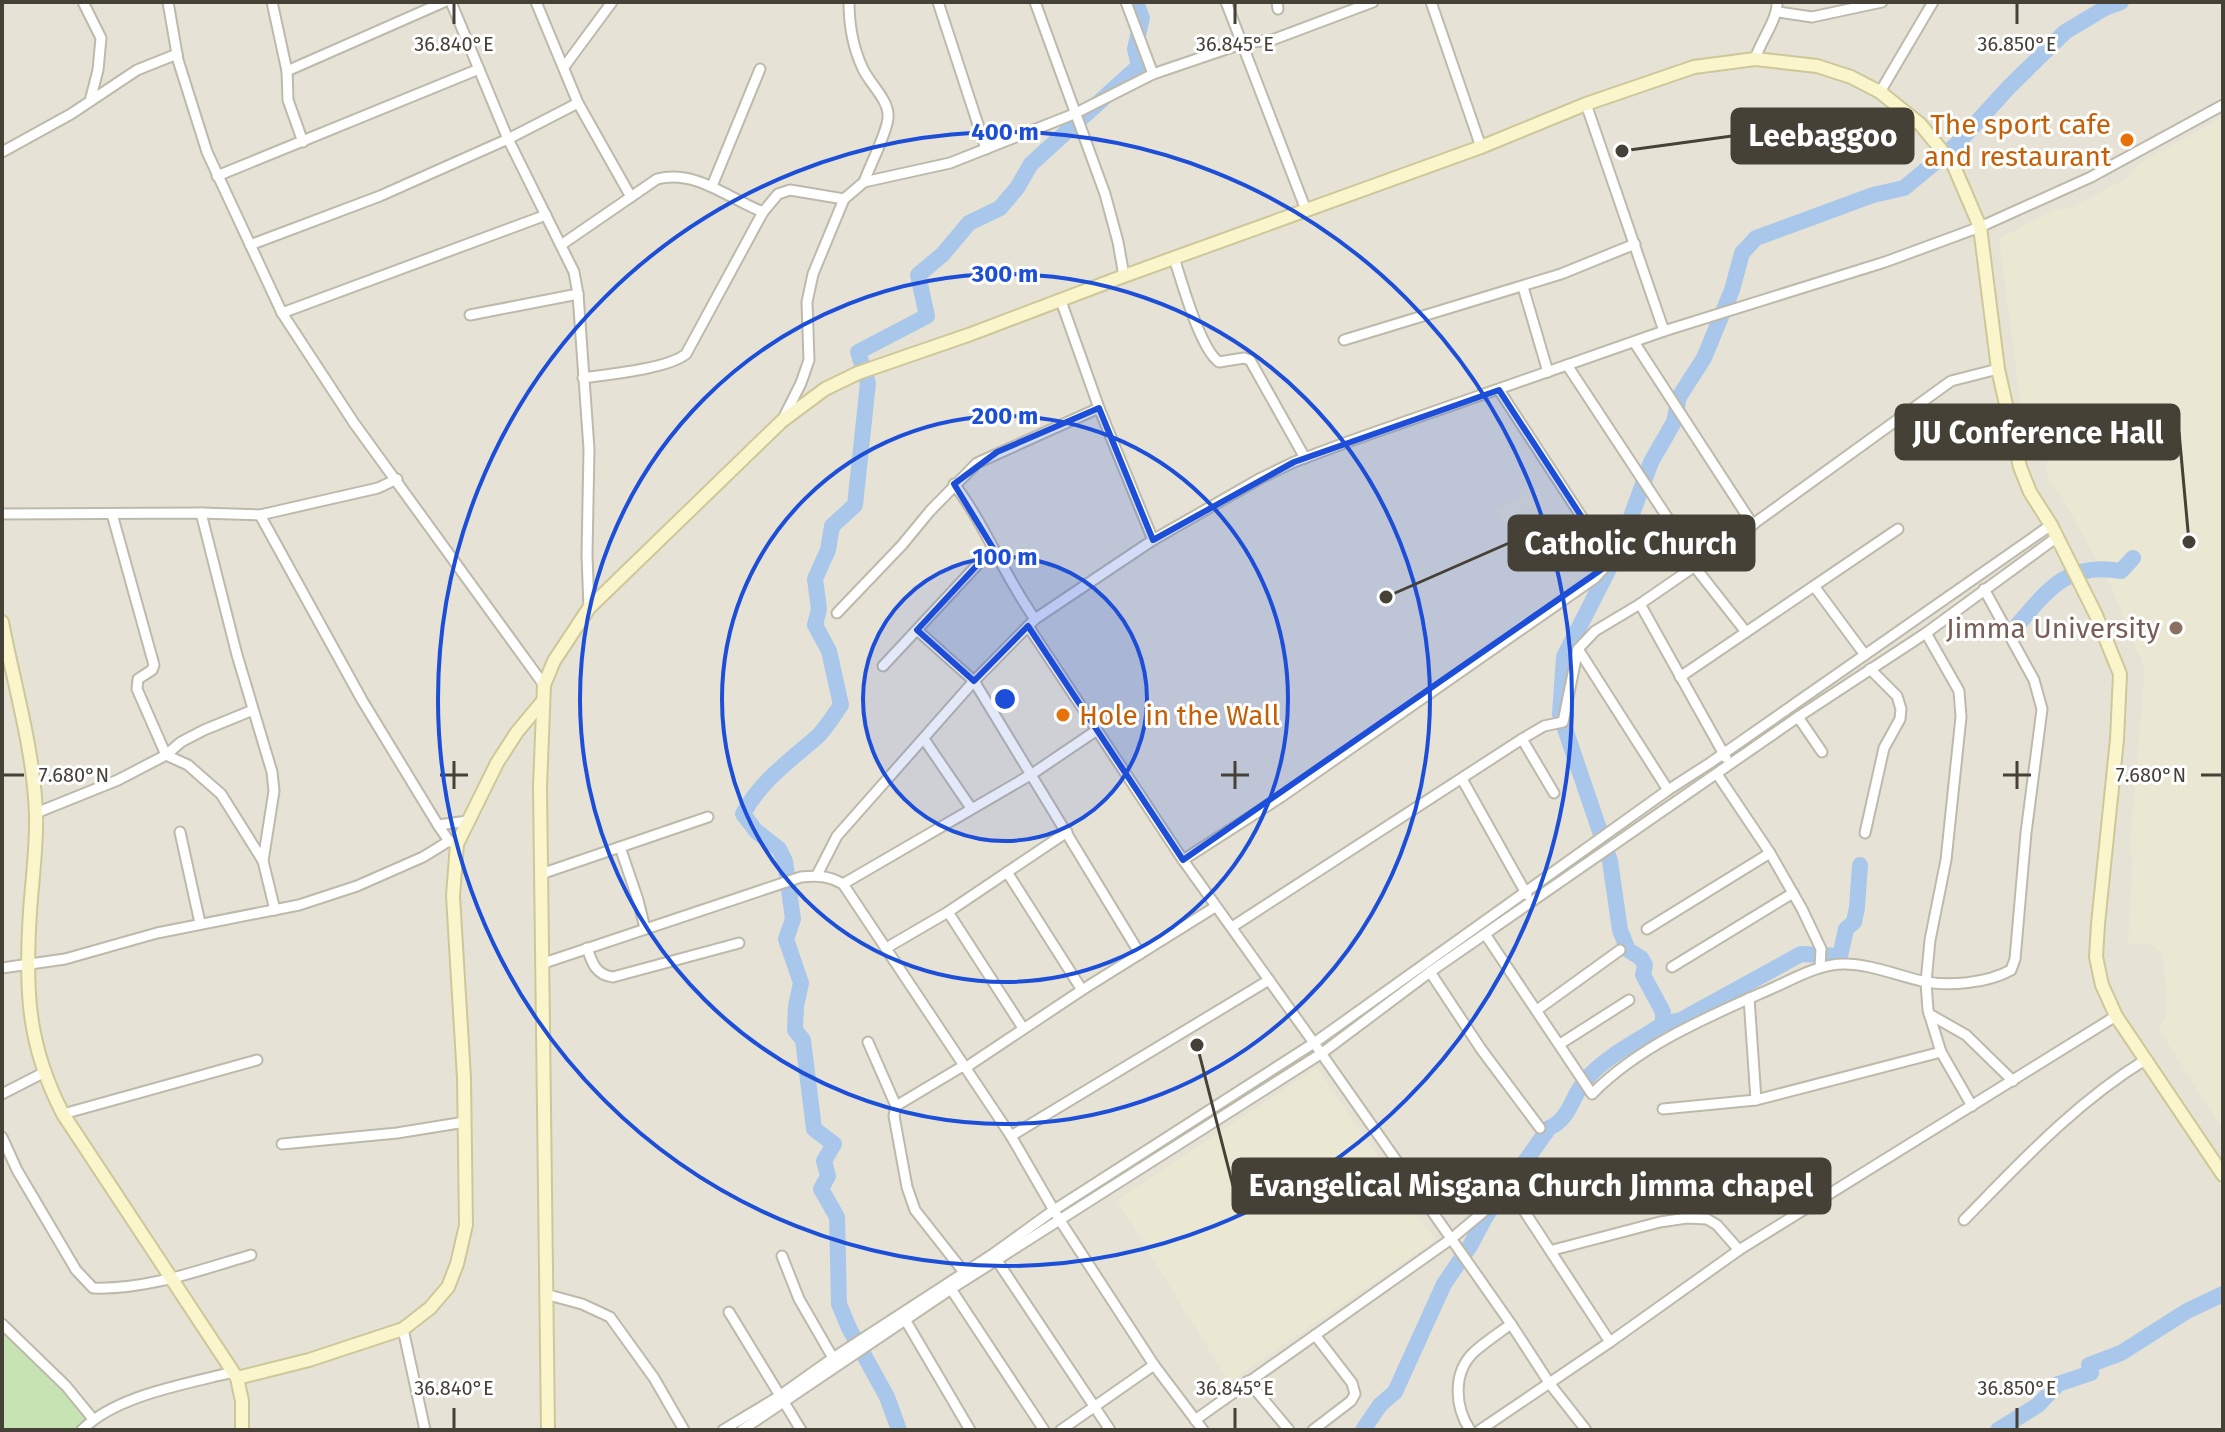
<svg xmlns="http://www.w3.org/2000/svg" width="2225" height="1432" font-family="'Fira Sans',sans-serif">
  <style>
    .residential { fill: #e6e3d6 }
    .education { fill: #eae7d2 }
    .green { fill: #c7e3b3 }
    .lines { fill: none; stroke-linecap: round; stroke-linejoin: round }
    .river { stroke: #a9c7ea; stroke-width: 16 }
    .street-casing { stroke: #bdb9ab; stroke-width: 13 }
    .secondary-casing { stroke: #cec79a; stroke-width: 16 }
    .street { stroke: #fff; stroke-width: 9 }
    .secondary { stroke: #faf5ca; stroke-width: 12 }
    .marked { fill: #1d4ed8; fill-opacity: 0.2; stroke: #1d4ed8; stroke-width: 6; stroke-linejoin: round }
    .ticks { fill: none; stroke: #454137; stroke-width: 3 }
    .ring { fill: none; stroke: #1d4ed8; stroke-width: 4 }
    .food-dot { fill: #e8710a; stroke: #fff; stroke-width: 3 }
    .education-dot { fill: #8d6e63; stroke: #fff; stroke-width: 3 }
    .labels { text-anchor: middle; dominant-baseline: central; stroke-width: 6; stroke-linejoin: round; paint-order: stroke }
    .food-label { font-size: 28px; fill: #c56008; stroke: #fff; text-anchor: end }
    .education-label { font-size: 28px; fill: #785e54; stroke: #fff; text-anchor: end }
    .ticks-label { font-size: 20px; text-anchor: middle; fill: #454137; stroke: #fff; stroke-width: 6; stroke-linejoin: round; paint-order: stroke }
    .centre { fill: #1d4ed8; stroke: #fff; stroke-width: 4 }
    .ring-label { font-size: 24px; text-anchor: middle; font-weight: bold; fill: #1d4ed8; stroke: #fff; stroke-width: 6; stroke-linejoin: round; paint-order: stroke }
    .leader { fill: none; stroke: #454137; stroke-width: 3 }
    .callout-dot { fill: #454137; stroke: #fff; stroke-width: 3 }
    .callout { fill: #454137; stroke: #454137; stroke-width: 3 }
    .callout-label { font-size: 30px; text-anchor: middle; font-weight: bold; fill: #fff }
  </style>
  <rect width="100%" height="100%" fill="#f2f0e7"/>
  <rect class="residential" x="2" y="2" width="2221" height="1428"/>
  <g class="education">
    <polygon points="2223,117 2223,1129 2159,1030 2167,1013 2163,954 2152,945 2128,943 2133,855 2129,854 2145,670 2111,586 2059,492 2049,484 2046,458 2027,451 1999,239 2055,209 2069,209 2129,177 2137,165"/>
    <polygon points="1529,486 1531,491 1539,489 1544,499 1538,502 1540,506 1531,512 1528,509 1503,523 1496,510 1521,496 1519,490"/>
    <polygon points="1317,1068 1435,1240 1229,1382 1117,1200"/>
  </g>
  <polygon class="green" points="2,1317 101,1419 89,1430 2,1430"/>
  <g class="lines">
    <g class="river">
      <path d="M2015,628C2047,591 2066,561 2121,571L2133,558"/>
      <polyline points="1663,1024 1681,1020 1801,954 1840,956 1846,929 1854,922 1857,908 1860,865"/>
      <path d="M899,1430L887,1397L849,1328L839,1304L837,1217L821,1189L828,1176L824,1161L834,1144L814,1129L803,1040L795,1030L796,1006L801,983L786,939L793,919L785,861L779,849L756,831L743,814C760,781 791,760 818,736C827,727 834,715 841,705L829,651L815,625L819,609L815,579L828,550L832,526L855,505L868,383L858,352L927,316L918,275L943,254L969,223L1000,208L1017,188L1031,164L1139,66L1135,49L1142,18L1136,2"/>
      <path d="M1363,1430L1380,1405L1395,1392L1444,1284L1470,1246L1486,1216L1549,1128C1573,1117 1571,1093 1590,1075C1610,1054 1640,1040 1663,1024V1012L1643,975L1645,965L1641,958L1628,950L1620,930L1610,861L1560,714L1564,657L1620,547L1651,462L1674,422L1679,397L1704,358L1732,290L1742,253L1756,238L1873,195L1904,188L1956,145L2009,87L2065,32L2105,8L2121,2"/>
      <polyline points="1998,1430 2038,1405 2058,1384 2091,1373 2089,1365 2121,1353 2187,1311 2223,1294"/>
    </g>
    <g class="street-casing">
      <g id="street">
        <polyline points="83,2 101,38 98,70 90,101"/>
        <polyline points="168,2 178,60 207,152 282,313 354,423 544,685"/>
        <polyline points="272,2 287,71 288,100 303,142"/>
        <polyline points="451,2 508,139 574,272 578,294 589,449 587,555 589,608"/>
        <polyline points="536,2 578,103 631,197"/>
        <path d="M849,2C849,25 853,48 863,69C870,84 890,101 888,118C887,133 870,165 864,182"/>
        <polyline points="938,2 986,149"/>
        <polyline points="1035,2 1105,194 1118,242 1124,276"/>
        <polyline points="1126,2 1153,74"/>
        <polyline points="1226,2 1306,210"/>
        <polyline points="1277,2 1278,9"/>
        <polyline points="1431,2 1481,147"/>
        <polyline points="1778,12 1812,17 1882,2"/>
        <path d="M1755,59C1761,40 1778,19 1777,2"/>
        <polyline points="564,67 612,2"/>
        <polyline points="287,71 444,2"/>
        <polyline points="1880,92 1933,2"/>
        <polyline points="1586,104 1664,331"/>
        <polyline points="2,152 71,114 137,70 177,54"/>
        <polyline points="217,176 479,69"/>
        <polyline points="712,186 760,69"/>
        <polyline points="250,245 380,196 508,139 578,103"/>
        <path d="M561,245L657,179C696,169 729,199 763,212L778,194L790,190L844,199"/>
        <path d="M1174,258C1182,282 1200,349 1219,362L1244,358L1250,360L1305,458"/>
        <polyline points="1523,287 1548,372"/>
        <polyline points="1061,301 1099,408 1153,540"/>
        <polyline points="282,313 546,215"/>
        <polyline points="470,315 578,294"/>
        <polyline points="1344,340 1561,274 1635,244"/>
        <polyline points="1634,342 1753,525"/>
        <polyline points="1567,365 1698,564"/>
        <path d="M583,378C609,374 667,369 686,354L763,212"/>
        <polyline points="783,419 801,383 809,360 807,302 813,274 844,199 864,182 950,163 1074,114 1153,74 1244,43 1272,40 1373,2"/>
        <path d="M954,484C986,526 1004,576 1035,619"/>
        <polyline points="201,513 237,655 272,772 274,791 263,861 275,910"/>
        <polyline points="2,514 201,513 260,515 378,488 397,479"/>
        <polyline points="112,514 154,665 152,670 138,679 137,689 166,755 188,765 221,794 263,861"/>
        <polyline points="260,515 362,700 438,825 449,841 454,843"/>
        <polyline points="1694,566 1746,632"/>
        <polyline points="1814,586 1865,655"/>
        <polyline points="1640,604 1726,758"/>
        <polyline points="837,613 902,545 930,511 977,463 1099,408"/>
        <polyline points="1028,626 1183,860 1314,1043 1511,1324 1550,1384 1586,1430"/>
        <polyline points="917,630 974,681 1140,954"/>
        <polyline points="1926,633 1959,691 1961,717 1946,860 1930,940 1926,982 1928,1010 1941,1052 1972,1106"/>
        <polyline points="1578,649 1668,790"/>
        <polyline points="883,666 993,548"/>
        <polyline points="1680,677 1898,529"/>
        <polyline points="1798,717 1822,752"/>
        <polyline points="924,739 971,808"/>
        <polyline points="1522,739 1554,793"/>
        <polyline points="1717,774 1770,853 1802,909 1821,949 1820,967"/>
        <polyline points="1462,779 1527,895"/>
        <polyline points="36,813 118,780 166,755 181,742 204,730 253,710"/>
        <polyline points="438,825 468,821"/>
        <polyline points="180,832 200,923"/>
        <polyline points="1865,833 1884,748 1900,719 1901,709 1897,696 1870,669"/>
        <polyline points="620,847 638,900 645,928"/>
        <polyline points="1183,860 1281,797 1595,578 1605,567 1604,551 1499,390"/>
        <polyline points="1007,872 1082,990"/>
        <polyline points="541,874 708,817"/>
        <polyline points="817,875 837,836 974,681 1035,619 1153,540 1261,478 1294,462 1350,441 1664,331 1885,262 1980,227 2091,177 2223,105"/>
        <polyline points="843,884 1032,774 1097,730"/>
        <polyline points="948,912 1023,1028"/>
        <polyline points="1232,927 1522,739 1544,726 1563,722 1578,649 1595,631 1640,604 1698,564 1951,381 1998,369"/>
        <polyline points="1647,929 1770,853"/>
        <path d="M1485,934L1592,1094C1641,1044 1712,1015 1775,987C1797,977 1820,964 1844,964C1870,964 1896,975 1922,981C1948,987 1988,983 2011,970L2015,959L2026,833L2042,709L2034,680L1984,589"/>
        <polyline points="888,947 948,912 1067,832"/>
        <path d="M587,948C592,963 596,975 613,977L739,943"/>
        <path d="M541,964L801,877C817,875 829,876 843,884L1011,1136L1059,1219L1154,1365L1203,1430"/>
        <polyline points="1672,967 1793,893"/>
        <polyline points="2,968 65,959 157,933 299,905 357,886 423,857 449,841"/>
        <polyline points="1430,972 1481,1049 1540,1128"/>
        <polyline points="1749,998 1756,1100"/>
        <polyline points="1537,1010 1620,950"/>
        <polyline points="1929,1014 1966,1035 2013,1081"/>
        <polyline points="868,1042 896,1106 894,1116 907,1187 915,1210 967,1276"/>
        <polyline points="1560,1044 1629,1000"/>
        <polyline points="965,1068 1082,990 1215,907"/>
        <polyline points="2,1094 43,1073"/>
        <polyline points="896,1106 963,1066"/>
        <polyline points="1663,1109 1756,1100 1941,1052"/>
        <polyline points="63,1114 257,1060"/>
        <polyline points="1011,1136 1269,980"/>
        <path d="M2,1137L17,1170L76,1270L93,1288C147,1290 200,1270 251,1255"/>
        <polyline points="282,1144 397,1133 465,1122"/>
        <path d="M1964,1220C2021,1162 2075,1103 2145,1060"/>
        <polyline points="1553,1250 1660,1222 1687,1218 1707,1219 1717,1225 1739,1250"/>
        <polyline points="782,1256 799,1299 833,1358"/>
        <polyline points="994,1256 1110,1430"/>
        <polyline points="949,1286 1044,1430"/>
        <polyline points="545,1294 582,1304 610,1317 654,1378 684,1430"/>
        <polyline points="729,1312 801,1430"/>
        <polyline points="903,1316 970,1430"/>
        <polyline points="2,1324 66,1386 93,1419"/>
        <polyline points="403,1329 425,1430"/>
        <polyline points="1248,1381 1289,1430"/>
        <polyline points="1195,1420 1451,1239 1506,1193 1515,1197 1610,1342"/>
        <path d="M82,1430C116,1395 187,1384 233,1372"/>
        <polyline points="723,1430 778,1397 833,1358 993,1254 1054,1210 1314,1043 1668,790 1710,763 2051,525"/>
        <polyline points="742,1430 951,1289 1322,1053 1430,972 1798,717 1926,633 2057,537"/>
        <polyline points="1061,1430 1154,1365"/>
        <polyline points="1313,1430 1351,1401 1355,1394 1352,1383 1315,1335"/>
        <path d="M1470,1430C1455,1407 1452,1373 1474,1352C1485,1342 1499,1333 1511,1324"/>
        <polyline points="1480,1430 1610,1342 1739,1250 2116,1016"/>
      </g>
    </g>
    <g class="secondary-casing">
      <g id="secondary">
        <path d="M2,622C14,685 34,750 36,815C37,847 32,880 30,912C25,989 27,1045 63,1114L237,1378L242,1401V1430"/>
        <polyline points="237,1378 309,1360 403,1329 430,1308 448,1287 457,1264 466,1225 464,1078 453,896 457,844 497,763 517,732 542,702"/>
        <polyline points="548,1430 540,787 544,685 554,661 589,608 782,421 825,389 858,373 971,334 1124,276 1481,147 1586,104 1694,67 1755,59 1817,66 1851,77 1880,92 1920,124 1953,164 1980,227 1998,369 2020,467 2030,492 2051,525 2096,615 2120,674 2117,739 2098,924 2096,957 2102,985 2116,1016 2223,1175"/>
      </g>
    </g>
    <use href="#street" class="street"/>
    <use href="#secondary" class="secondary"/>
  </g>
  <path class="marked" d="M1499,390L1604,551L1605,567L1183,860L1028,626L974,681L917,630L993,548L954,484L997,452L1099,408L1153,540L1294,462Z"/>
  <path class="ticks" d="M454,4V24M1235,4V24M2017,4V24M454,761V789M1235,761V789M2017,761V789M4,775H24M440,775H468M1221,775H1249M2003,775H2031M2201,775H2221M454,1408V1428M1235,1408V1428M2017,1408V1428"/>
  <circle cx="1005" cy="699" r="142" fill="#1d4ed8" fill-opacity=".12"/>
  <g class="ring">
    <circle cx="1005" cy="699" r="142"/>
    <circle cx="1005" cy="699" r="283"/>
    <circle cx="1005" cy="699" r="425"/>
    <circle cx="1005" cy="699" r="567"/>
  </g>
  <g class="food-dot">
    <circle cx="2127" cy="140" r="8"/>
    <circle cx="1063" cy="715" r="8"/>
  </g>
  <circle class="education-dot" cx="2176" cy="628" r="8"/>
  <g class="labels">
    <g class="food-label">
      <text x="2111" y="124">The sport cafe<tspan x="2111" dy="32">and restaurant</tspan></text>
      <text x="1079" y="715" text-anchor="start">Hole in the Wall</text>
    </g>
    <g class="education-label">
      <text x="2160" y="628">Jimma University</text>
    </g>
  </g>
  <g class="ticks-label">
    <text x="454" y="51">36.840°E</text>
    <text x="1235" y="51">36.845°E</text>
    <text x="2017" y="51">36.850°E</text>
    <text x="74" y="782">7.680°N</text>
    <text x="2151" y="782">7.680°N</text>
    <text x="454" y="1395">36.840°E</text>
    <text x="1235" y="1395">36.845°E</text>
    <text x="2017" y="1395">36.850°E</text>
  </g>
  <circle cx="1005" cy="699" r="12" class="centre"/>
  <g class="ring-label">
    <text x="1005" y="140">400 m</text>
    <text x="1005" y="282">300 m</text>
    <text x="1005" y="424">200 m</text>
    <text x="1005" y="565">100 m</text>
  </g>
  <path class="leader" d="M1622 151L1732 136M2189 542L2179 432M1386 597L1509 543M1197 1045L1233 1186"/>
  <g class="callout-dot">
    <circle cx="1622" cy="151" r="8"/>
    <circle cx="2189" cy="542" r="8"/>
    <circle cx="1386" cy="597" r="8"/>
    <circle cx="1197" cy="1045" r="8"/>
  </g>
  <g class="callout">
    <rect x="1732" y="109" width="181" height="54" rx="8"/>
    <rect x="1896" y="405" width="283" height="54" rx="8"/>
    <rect x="1509" y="516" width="245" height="54" rx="8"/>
    <rect x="1233" y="1159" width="597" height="54" rx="8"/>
  </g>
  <g class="callout-label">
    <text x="1823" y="146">Leebaggoo</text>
    <text x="2038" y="443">JU Conference Hall</text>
    <text x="1631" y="554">Catholic Church</text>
    <text x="1531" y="1196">Evangelical Misgana Church Jimma chapel</text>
  </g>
  <rect width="2225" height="1432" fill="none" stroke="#454137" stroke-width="8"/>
</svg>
